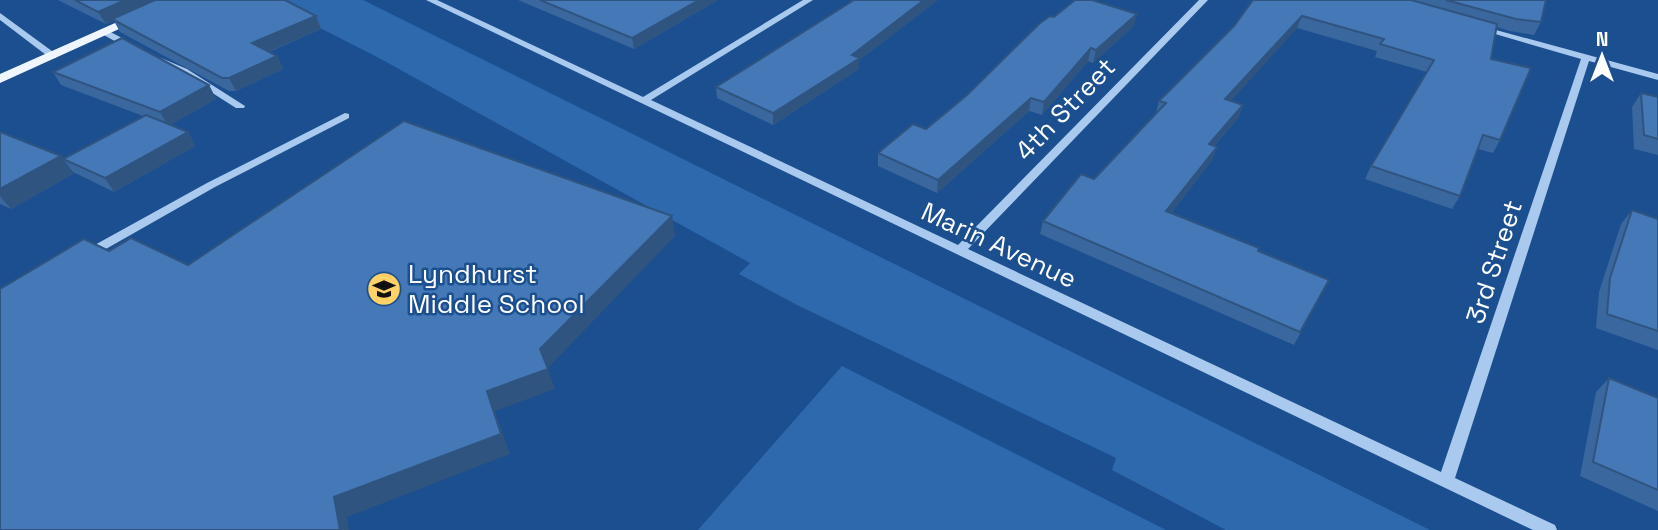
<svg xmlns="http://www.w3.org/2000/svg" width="1658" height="530" font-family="'Space Grotesk',sans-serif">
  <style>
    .green { fill: #2e69ad }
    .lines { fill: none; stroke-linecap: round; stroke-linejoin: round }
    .minor { fill: #a9c9ee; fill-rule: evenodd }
    .major { fill: #f0f6ff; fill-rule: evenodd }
    .wall { fill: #3a679d }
    .shaded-wall { fill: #305480 }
    .building { fill: #4478b7; stroke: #305480; stroke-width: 2 }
    .labels { text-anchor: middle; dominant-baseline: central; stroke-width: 5; stroke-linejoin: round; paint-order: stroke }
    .street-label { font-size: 26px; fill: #fff; stroke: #1b4f8f }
    .poi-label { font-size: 26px; fill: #fff; stroke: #1b4f8f; text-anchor: start }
  </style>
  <rect width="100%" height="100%" fill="#1b4f8f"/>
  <g class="green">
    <polygon points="265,0 363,0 1430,530 1226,530 1112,470 1116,458 797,305 739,274 750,263 379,58"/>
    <polygon points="842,366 1166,530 698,530"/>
  </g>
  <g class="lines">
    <g class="minor">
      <polygon points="426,0 437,0 643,97 803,0 813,0 651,100 958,245 1199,0 1208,0 968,249 1441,472 1581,59 1478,29 1485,27 1658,74 1658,80 1589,61 1455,478 1555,525 1557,530 1533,530"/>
      <polygon points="0,13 56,54 56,58 50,58 0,20"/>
      <polygon points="105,29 135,45 137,47 132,50 129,49 102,34 101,32"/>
      <polygon points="161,58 187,69 245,106 244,108 236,108 181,73 158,63 158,59"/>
      <polygon points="345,113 349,114 349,118 215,187 90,258 86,259 80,255 82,252 207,183"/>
    </g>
    <polygon class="major" points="167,0 183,0 0,83 0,74"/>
  </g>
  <g class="wall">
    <polygon points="58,0 285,0 316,16 321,29 269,52 277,56 283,69 236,91 229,91 120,32 114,21 106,24"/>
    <polygon points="518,0 718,0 634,49"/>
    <polygon points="854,0 938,0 859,60 859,69 773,125 717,98 716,87"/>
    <polygon points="1253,0 1546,0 1541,22 1534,35 1510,31 1497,27 1491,59 1500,140 1493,153 1478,149 1460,196 1452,209 1365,179 1371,166 1427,72 1375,57 1377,51 1297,28 1230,101 1243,105 1238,118 1214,146 1217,147 1212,160 1171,213 1329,280 1294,345 1040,234 1043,221 1094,179 1156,113 1159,101 1234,26"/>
    <polygon points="1134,26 1093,63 1088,61 1042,115 1029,111 937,193 878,166 878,153 926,129 967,95"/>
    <polygon points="53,72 209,85 216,99 170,125 188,132 195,146 114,192 73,172 63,159 143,116 61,85"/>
    <polygon points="1641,93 1658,97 1658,155 1634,149 1632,107"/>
    <polygon points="0,132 61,156 73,174 11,209 0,204"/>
    <polygon points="1632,210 1658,219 1658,350 1596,328 1599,292 1621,224"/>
    <polygon points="1609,378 1658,398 1658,511 1580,476 1596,392"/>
  </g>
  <g class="shaded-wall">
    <polygon points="125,0 161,0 112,19 114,21 106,24 98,12"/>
    <polygon points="699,0 718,0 634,49 632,38"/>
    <polygon points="924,0 938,0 859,60 859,69 773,125 773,113"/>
    <polygon points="1137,14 1134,26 1093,63 1096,50"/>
    <polygon points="316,16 321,29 258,56 252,43"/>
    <polygon points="1302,16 1297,28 1221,112 1225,99"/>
    <polygon points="1091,48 1088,61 1042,115 1044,102"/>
    <polygon points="277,56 283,69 236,91 229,78"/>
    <polygon points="209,85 216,99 168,126 160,112"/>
    <polygon points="1031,98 1029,111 937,193 938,180"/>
    <polygon points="1243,105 1238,118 1204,157 1209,144"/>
    <polygon points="188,132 195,146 114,192 105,178"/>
    <polygon points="1217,147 1212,160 1162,224 1166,211"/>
    <polygon points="61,156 73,174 11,209 0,196 0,189"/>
    <polygon points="672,216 675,236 547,369 540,349"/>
    <polygon points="548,369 555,389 495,411 510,454 347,517 349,530 340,530 334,497 487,391"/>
  </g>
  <g class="building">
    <polygon points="75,0 125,0 98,12"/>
    <polygon points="155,0 285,0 316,16 252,43 277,56 229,78 222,78 112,19"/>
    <polygon points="540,0 699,0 632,38"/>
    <polygon points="854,0 924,0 852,55 860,58 773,113 716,87"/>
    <polygon points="1075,0 1092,0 1137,14 1096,50 1091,48 1044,102 1031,98 938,180 878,153 913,124 926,129 967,95 1039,24 1050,16 1054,17"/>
    <polygon points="1253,0 1411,0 1497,24 1491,59 1531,68 1500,140 1483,135 1460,196 1371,166 1434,60 1380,44 1384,39 1302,16 1225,99 1243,105 1209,144 1217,147 1166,211 1259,248 1258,251 1329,280 1300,332 1043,221 1081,174 1094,179 1166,103 1159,101 1234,26"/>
    <polygon points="1446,0 1546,0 1541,22 1516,19"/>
    <polygon points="122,38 209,85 160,112 53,72"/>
    <polygon points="1641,93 1658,97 1658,139 1644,135"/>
    <polygon points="146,115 188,132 105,178 63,159"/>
    <polygon points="404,121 672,216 540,349 548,369 487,391 501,434 334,497 340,530 0,530 0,289 84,239 109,251 131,238 188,265"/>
    <polygon points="0,132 61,156 0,189"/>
    <polygon points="1632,210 1658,219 1658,331 1607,314 1610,278"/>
    <polygon points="1609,378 1658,398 1658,490 1593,462"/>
  </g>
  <defs>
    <g id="school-disc" transform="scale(1.75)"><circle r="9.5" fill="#ffd166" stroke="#1b4f8f"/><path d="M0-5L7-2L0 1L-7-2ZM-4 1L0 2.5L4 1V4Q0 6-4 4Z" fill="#111"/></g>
  </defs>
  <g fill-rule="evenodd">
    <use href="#school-disc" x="384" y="289"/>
  </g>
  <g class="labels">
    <g class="street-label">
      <text transform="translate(1065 109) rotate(-46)">4th Street</text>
      <text transform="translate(999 245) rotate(25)">Marin Avenue</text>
      <text transform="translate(1494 262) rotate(-72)">3rd Street</text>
    </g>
    <g class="poi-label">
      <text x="408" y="274">Lyndhurst<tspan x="408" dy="30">Middle School</tspan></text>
    </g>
  </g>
  <g transform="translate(1602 56)" stroke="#1b4f8f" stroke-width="5" paint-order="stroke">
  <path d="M0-5L12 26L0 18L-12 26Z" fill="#ffffff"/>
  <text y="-10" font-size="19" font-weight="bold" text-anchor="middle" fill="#ffffff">N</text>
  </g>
</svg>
